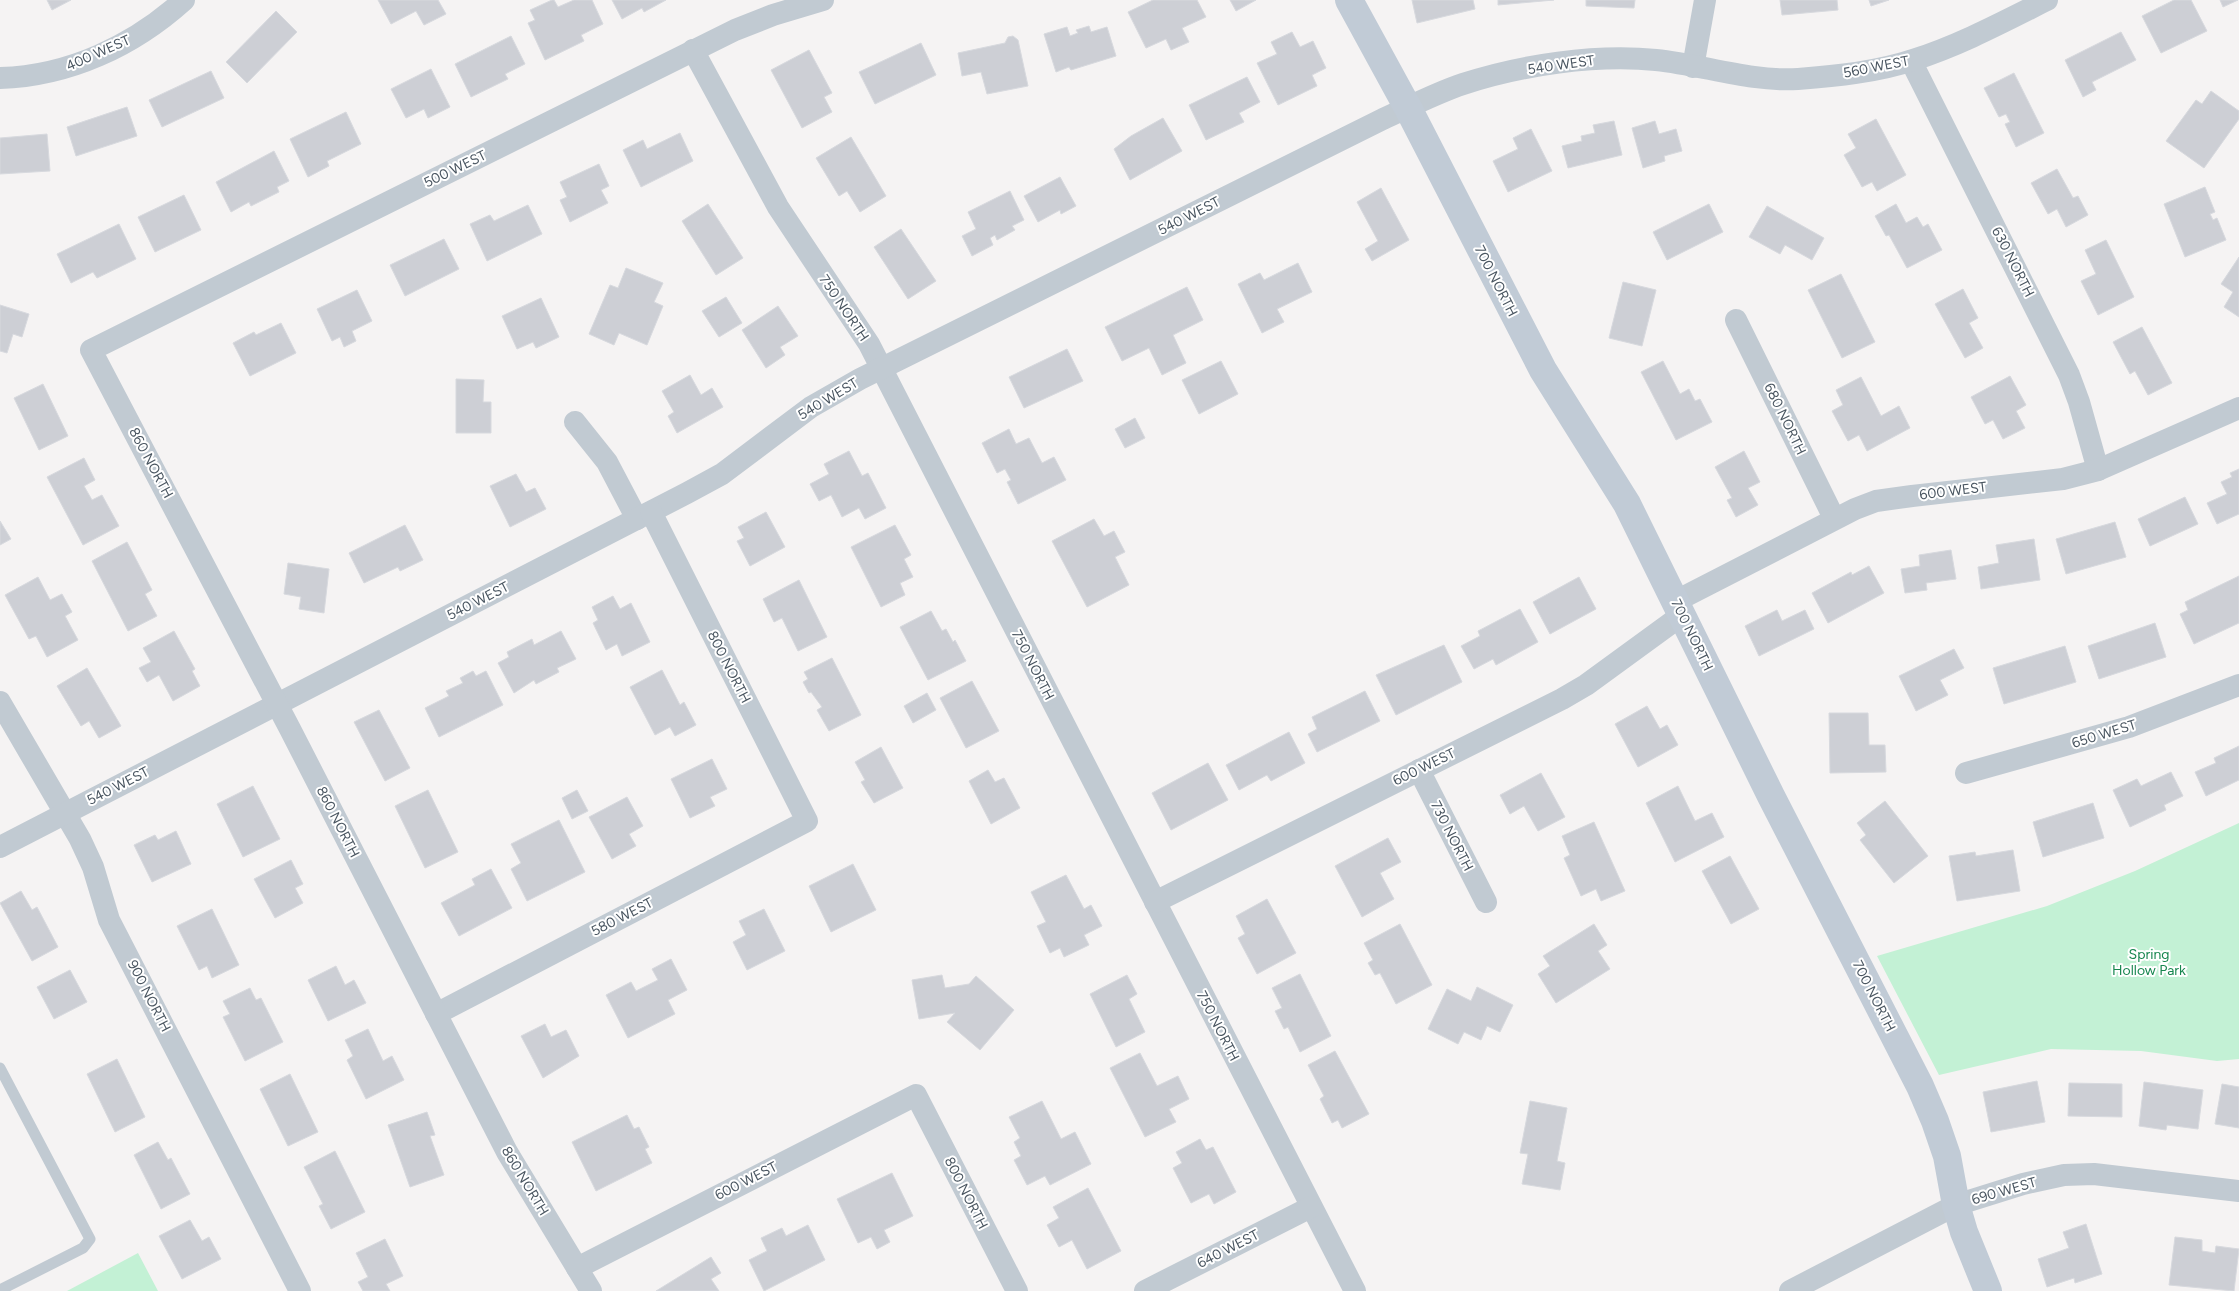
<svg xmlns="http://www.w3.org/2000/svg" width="2239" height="1291" font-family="Figtree,sans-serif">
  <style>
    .green { fill: #c3f1d5 }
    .building { fill: #cdcfd5; stroke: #d7d9de }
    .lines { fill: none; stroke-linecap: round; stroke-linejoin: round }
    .lane { stroke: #c1cad2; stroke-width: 11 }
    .street { stroke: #c1cad2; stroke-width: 22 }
    .secondary { stroke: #c1cbd6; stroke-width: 28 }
    .labels { text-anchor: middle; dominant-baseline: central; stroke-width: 4; stroke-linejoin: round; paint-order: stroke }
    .street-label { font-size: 14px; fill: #4a5661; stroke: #fff }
    .park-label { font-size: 14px; fill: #17864f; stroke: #fff }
  </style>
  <rect width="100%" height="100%" fill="#f5f3f3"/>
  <g class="green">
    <polygon points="2239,823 2239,1059 2217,1061 2141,1051 2051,1049 1939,1075 1877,956 2047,906 2135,871"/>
    <polygon points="138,1253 158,1291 66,1291 67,1291"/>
  </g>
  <g class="building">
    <polygon points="47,0 71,0 52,10"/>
    <polygon points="378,0 438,0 446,14 424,25 416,11 391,24"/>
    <polygon points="552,0 554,0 558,7 574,0 592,0 603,24 581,35 584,41 545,60 528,23 535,20 530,10"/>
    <polygon points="612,0 666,0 644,12 642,8 622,19"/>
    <polygon points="1153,0 1197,0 1206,17 1182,28 1189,42 1171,50 1166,39 1146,48 1128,12"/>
    <polygon points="1230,0 1256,0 1236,11"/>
    <polygon points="1412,0 1473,0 1475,9 1417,23"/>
    <polygon points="1498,0 1554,0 1498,5"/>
    <polygon points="1586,0 1635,0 1634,8 1586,6"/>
    <polygon points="1780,0 1837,0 1838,10 1782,15"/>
    <polygon points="1869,0 1889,0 1871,6"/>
    <polygon points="2174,0 2191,0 2207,31 2161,53 2142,16"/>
    <polygon points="2220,0 2238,0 2223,7"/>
    <polygon points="276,11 297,32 247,83 226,62"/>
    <polygon points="1089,26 1091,32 1107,27 1116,56 1071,70 1069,67 1056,72 1044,34 1067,27 1070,36 1078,33 1076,30"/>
    <polygon points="1292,32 1300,47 1313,41 1326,68 1312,75 1317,86 1278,105 1257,63 1277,54 1271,42"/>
    <polygon points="2121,32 2136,60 2092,82 2096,90 2083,97 2065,60"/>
    <polygon points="511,36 525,64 505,74 508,79 471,97 455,64"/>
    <polygon points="1013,36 1018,40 1028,86 987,94 981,72 962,76 958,53 1005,43 1008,37"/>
    <polygon points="921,43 936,75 875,104 859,72"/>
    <polygon points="809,50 832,93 824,97 832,112 802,128 771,70"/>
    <polygon points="431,69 450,107 428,118 424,109 406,118 391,89"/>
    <polygon points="211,71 224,98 162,127 149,100"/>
    <polygon points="2014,73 2044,133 2016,147 2005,124 2010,122 2006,114 1999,117 1984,88"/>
    <polygon points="1247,77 1260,102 1239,113 1244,122 1206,140 1189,105"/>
    <polygon points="2211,91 2239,111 2239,119 2204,168 2166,141 2196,100 2202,104"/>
    <polygon points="127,107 137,136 76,156 67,127"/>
    <polygon points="346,112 361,144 327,161 329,166 308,177 290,139"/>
    <polygon points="1163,118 1182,151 1130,180 1114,149 1131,136"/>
    <polygon points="1876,119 1906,175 1877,191 1872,182 1862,187 1844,155 1856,148 1848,134"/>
    <polygon points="1614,121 1622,155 1568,168 1562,146 1582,141 1581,136 1595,133 1593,125"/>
    <polygon points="1655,121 1659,134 1676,129 1682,151 1664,156 1665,161 1643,168 1632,128"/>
    <polygon points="1531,129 1552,171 1508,192 1493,161 1518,149 1513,138"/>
    <polygon points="680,133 693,161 641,187 623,150 643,140 647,149"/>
    <polygon points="47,134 50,171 0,174 0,138"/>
    <polygon points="851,137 886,196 860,212 847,191 839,196 816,158"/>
    <polygon points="274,151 289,181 277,187 279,192 251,206 249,202 231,212 216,182"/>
    <polygon points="599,164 609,186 601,190 608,203 570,222 560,200 567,197 560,182"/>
    <polygon points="2057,169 2073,198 2078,196 2088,215 2066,227 2057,209 2048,214 2031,183"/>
    <polygon points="1060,177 1076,206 1061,214 1060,210 1038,222 1024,196"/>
    <polygon points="2205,187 2215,212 2210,214 2213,220 2217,218 2226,240 2185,257 2164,204"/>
    <polygon points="1381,188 1409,240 1372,261 1365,249 1378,241 1357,202"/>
    <polygon points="1010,191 1024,220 1012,226 1015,230 997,240 995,235 990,238 993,245 972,256 962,236 976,229 968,212"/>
    <polygon points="184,195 201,230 155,252 138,217"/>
    <polygon points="708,204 743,258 716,275 682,221"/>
    <polygon points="1709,204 1723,232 1667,260 1653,232"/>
    <polygon points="1896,204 1906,223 1917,217 1923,227 1928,224 1942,250 1907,268 1889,235 1886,236 1875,216"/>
    <polygon points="528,205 542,234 487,261 470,224 490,215 494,221"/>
    <polygon points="1767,206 1824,238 1812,260 1785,245 1780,254 1749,237"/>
    <polygon points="119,224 136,259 97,278 93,272 71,283 57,254"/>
    <polygon points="901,229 936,281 908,299 874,247"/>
    <polygon points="444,239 459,269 405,296 390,265"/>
    <polygon points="2106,240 2134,297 2098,315 2081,281 2096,274 2085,250"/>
    <polygon points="2239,257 2239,317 2224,307 2233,292 2221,284"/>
    <polygon points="1298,263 1312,292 1277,309 1284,322 1262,333 1238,284 1260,273 1264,280"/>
    <polygon points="626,268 663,283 654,302 663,306 647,345 619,333 614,345 589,334 610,285 618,288"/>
    <polygon points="1841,274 1875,342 1842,358 1808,290"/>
    <polygon points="1623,282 1656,290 1642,346 1609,338"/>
    <polygon points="1187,287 1203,320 1173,335 1186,363 1162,375 1149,348 1122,361 1105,327"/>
    <polygon points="1963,289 1978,318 1969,323 1983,348 1965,358 1935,304"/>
    <polygon points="357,290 372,321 352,331 356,341 344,347 340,337 332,341 317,309"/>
    <polygon points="726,297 742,323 719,337 702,311"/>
    <polygon points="541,298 559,337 536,348 533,342 517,349 502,316"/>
    <polygon points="0,305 29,314 22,337 13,334 7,353 0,351"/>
    <polygon points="778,306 798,336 780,347 785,355 766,368 742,330"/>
    <polygon points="281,323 296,353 250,376 233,343 254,332 256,335"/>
    <polygon points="2142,327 2172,383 2148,395 2135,371 2130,374 2113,342"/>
    <polygon points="1067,349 1083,381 1024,408 1009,377"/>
    <polygon points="1221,361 1238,394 1199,414 1182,380"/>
    <polygon points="1663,361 1680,394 1689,389 1695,401 1700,399 1712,422 1676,440 1641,372"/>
    <polygon points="690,375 701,395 712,388 723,407 677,433 668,416 674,412 662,391"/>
    <polygon points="2010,376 2026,405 2016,411 2025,428 2003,439 1993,420 1985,424 1971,397"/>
    <polygon points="1861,377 1881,416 1899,406 1910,428 1867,451 1859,435 1848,441 1832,411 1843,405 1836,390"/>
    <polygon points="456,379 484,380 483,402 491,402 491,433 456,433"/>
    <polygon points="43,384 68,436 39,450 14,398"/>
    <polygon points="1135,418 1145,438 1125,448 1115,429"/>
    <polygon points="1009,429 1016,444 1029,438 1042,463 1054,457 1066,480 1018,504 1007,482 1011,480 1005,469 997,473 982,443"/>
    <polygon points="849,451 862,476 868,473 886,508 865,519 859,508 842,517 831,495 819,501 810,484 829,474 824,464"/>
    <polygon points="1744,451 1760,482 1748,488 1758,505 1736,517 1727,500 1732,498 1715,467"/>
    <polygon points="84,458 95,480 84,486 92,500 102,495 119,526 83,545 47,477"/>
    <polygon points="2239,469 2239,514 2217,524 2207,503 2227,494 2221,482 2232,477 2230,473"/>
    <polygon points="516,474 526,492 535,488 546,509 510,527 490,486"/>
    <polygon points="2185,497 2198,524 2150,546 2138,519"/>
    <polygon points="766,512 785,547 750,566 737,541 744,538 738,527"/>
    <polygon points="1094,519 1104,536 1114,531 1125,552 1115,557 1129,585 1087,607 1052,541"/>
    <polygon points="0,521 11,539 0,545"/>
    <polygon points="2115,522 2126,557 2066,574 2056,539"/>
    <polygon points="405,525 423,560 400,571 398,567 364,583 349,553"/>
    <polygon points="895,525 911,555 904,559 913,577 900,583 905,595 881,607 851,547"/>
    <polygon points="2034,539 2040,580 1981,589 1978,567 1999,563 1996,545"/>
    <polygon points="127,542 152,590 145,594 157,616 128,631 92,561"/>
    <polygon points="1951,550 1956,579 1926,583 1927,590 1905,593 1901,569 1920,566 1919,555"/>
    <polygon points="288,563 329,569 324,613 299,609 301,597 284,594"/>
    <polygon points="1869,566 1884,593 1828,623 1812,593 1851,572 1852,575"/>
    <polygon points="2239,576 2239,623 2194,644 2180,614 2188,610 2185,602"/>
    <polygon points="38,577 50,600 62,594 72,612 65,616 78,640 47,657 36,636 29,639 5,595"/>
    <polygon points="1579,577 1596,609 1550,634 1533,602"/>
    <polygon points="799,580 827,637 798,651 782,618 774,622 763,599"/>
    <polygon points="613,596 620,609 631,603 650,642 622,656 617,644 606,650 593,623 598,620 592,607"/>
    <polygon points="1520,609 1538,642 1496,665 1493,659 1474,669 1461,646 1480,636 1478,631"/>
    <polygon points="1777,610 1782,621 1805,610 1814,629 1759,656 1745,626"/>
    <polygon points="931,611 942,631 946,629 953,642 955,640 966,661 928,680 900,627"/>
    <polygon points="2155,623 2166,657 2099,679 2088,646"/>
    <polygon points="174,631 195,669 192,671 200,686 173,701 159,675 147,682 139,668 151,662 143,648"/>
    <polygon points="561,631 576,659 557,668 559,672 536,684 534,680 514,693 498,663 509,657 507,652 532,639 534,645"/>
    <polygon points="1444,645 1462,682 1396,715 1376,675"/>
    <polygon points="2065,646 2076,682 2004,704 1993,668"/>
    <polygon points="1954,649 1964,668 1940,680 1948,695 1916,711 1899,676"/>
    <polygon points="832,658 861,715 829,731 817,710 822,707 811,692 809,693 803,682 808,679 804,672"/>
    <polygon points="87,668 121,726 99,738 89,721 81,726 57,686"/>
    <polygon points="662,670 680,705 684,702 696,725 675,736 670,727 655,735 630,687"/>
    <polygon points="473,671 476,676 486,671 503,705 439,737 425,708 449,696 446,691 463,683 460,678"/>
    <polygon points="972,681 999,731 966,748 940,698"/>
    <polygon points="1365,691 1380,721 1317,752 1308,734 1317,729 1312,717"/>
    <polygon points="927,693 936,710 913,723 904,706"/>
    <polygon points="1647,706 1660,729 1667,725 1678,745 1638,767 1615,724"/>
    <polygon points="379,710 410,768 385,781 354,722"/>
    <polygon points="1829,713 1868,713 1869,745 1885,745 1886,772 1830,773"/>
    <polygon points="1289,732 1305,763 1271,781 1267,775 1239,790 1226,765"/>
    <polygon points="2239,746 2239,780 2206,796 2195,772 2216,763 2214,758"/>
    <polygon points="881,747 903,788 874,803 861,782 865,780 855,762"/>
    <polygon points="712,759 727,789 710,797 715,806 690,818 671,779"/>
    <polygon points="1208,763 1228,800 1171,830 1152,793"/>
    <polygon points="988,770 995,782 1004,778 1020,808 991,824 969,781"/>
    <polygon points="2171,772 2183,796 2164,805 2166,810 2130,827 2113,790 2137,779 2141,786"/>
    <polygon points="1541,773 1565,817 1538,831 1524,806 1510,814 1500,795"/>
    <polygon points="253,786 280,839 243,857 217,804"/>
    <polygon points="1678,786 1695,821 1712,813 1724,837 1675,862 1646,803"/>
    <polygon points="428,790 458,852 425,868 395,806"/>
    <polygon points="577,790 588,811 572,819 562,798"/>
    <polygon points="627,797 643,826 629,834 636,846 612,859 589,817"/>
    <polygon points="1885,801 1928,856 1894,883 1860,840 1866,835 1857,823"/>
    <polygon points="2093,803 2104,838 2043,857 2033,822"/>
    <polygon points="559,820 585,872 527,901 511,869 521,863 511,844"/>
    <polygon points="1594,822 1625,891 1601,901 1596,889 1581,896 1564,858 1570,855 1562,836"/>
    <polygon points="176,831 191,864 152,882 134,845 155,835 158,840"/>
    <polygon points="1388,838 1401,862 1380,873 1394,899 1362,917 1335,866"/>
    <polygon points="2013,850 2020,891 1957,901 1949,856 1975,852 1976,856"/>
    <polygon points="1730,856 1759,909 1731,924 1702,871"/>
    <polygon points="291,860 303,884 295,888 303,903 275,918 254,879"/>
    <polygon points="853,864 876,910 831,932 809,886"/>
    <polygon points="491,869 512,908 459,936 441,903 475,885 472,879"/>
    <polygon points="1066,875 1084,909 1091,905 1102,926 1084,935 1089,945 1064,957 1060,948 1050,953 1037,926 1046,922 1031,892"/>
    <polygon points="21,891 32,910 37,907 58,947 32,961 0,903"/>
    <polygon points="1267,899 1296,953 1257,974 1238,938 1245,934 1236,916"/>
    <polygon points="212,909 239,965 212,978 207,966 199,970 177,926"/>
    <polygon points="764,909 785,951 747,970 733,942 746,935 739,921"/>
    <polygon points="1400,924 1432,985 1396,1004 1380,973 1375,975 1368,963 1373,960 1364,943"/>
    <polygon points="1594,924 1607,945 1598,951 1610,969 1556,1003 1538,974 1550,966 1543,956"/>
    <polygon points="671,959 687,990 668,1000 675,1014 628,1038 606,995 631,982 636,991 658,980 652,969"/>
    <polygon points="336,966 345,985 354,980 366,1003 328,1021 308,980"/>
    <polygon points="70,970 87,1002 54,1019 37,987"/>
    <polygon points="1300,974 1331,1036 1300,1052 1288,1027 1284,1029 1275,1011 1282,1008 1272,988"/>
    <polygon points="942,975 945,988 969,984 976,976 1014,1010 980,1050 947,1022 955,1013 919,1019 912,980"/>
    <polygon points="1127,975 1137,994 1129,999 1145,1032 1116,1047 1090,994"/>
    <polygon points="1477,987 1513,1005 1500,1032 1487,1026 1481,1040 1464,1032 1458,1044 1428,1029 1447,989 1471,1001"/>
    <polygon points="250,988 256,1000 261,998 283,1042 245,1061 223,1017 230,1014 223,1001"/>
    <polygon points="545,1024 551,1037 566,1030 579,1056 543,1078 521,1036"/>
    <polygon points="368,1029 383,1061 392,1056 404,1080 366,1099 347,1060 353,1056 345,1040"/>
    <polygon points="1335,1051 1369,1114 1342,1128 1338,1120 1332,1123 1320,1099 1324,1096 1308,1065"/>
    <polygon points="1140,1053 1157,1086 1178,1076 1189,1099 1169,1109 1176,1122 1145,1137 1110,1068"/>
    <polygon points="117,1059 145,1117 115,1132 87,1074"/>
    <polygon points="290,1074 318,1132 288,1146 260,1089"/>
    <polygon points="2037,1081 2045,1122 1991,1132 1983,1092"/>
    <polygon points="2144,1082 2203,1090 2198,1129 2167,1125 2166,1130 2139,1126"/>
    <polygon points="2069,1083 2122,1084 2122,1117 2068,1116"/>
    <polygon points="2222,1084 2239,1087 2239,1128 2215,1124"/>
    <polygon points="1042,1101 1061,1139 1075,1132 1091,1164 1050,1185 1045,1176 1027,1185 1014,1160 1021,1156 1014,1142 1020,1138 1009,1117"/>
    <polygon points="1530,1101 1567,1108 1557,1161 1565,1163 1560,1190 1522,1184 1528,1154 1520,1153"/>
    <polygon points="427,1112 435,1135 430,1136 444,1175 410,1187 388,1125"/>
    <polygon points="627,1115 634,1129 639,1127 649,1147 645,1149 652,1163 596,1191 572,1142"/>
    <polygon points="1200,1139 1206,1150 1213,1147 1236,1192 1214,1204 1209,1194 1191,1203 1173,1168 1182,1163 1176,1152"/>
    <polygon points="158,1142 168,1160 171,1158 190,1194 161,1209 134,1155"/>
    <polygon points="335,1151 365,1212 331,1229 319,1206 323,1204 304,1167"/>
    <polygon points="892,1173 913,1216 884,1230 890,1242 877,1249 871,1237 858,1243 837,1199"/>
    <polygon points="1088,1188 1121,1251 1087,1269 1072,1240 1059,1247 1047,1225 1059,1218 1053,1207"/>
    <polygon points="190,1220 202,1241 209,1237 221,1259 182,1279 159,1236"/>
    <polygon points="2086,1224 2102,1274 2075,1283 2074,1278 2047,1287 2038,1259 2069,1248 2063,1232"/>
    <polygon points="808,1225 825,1260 764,1291 749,1260 767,1251 761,1238 782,1228 786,1236"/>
    <polygon points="2175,1237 2202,1240 2202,1251 2215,1253 2216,1246 2239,1249 2234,1291 2169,1285"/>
    <polygon points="385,1239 403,1276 386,1284 390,1291 363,1291 358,1282 368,1277 356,1253"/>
    <polygon points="711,1257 721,1273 711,1279 719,1291 656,1291"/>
  </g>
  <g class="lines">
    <polyline class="lane" points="0,1068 90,1239 83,1248 0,1290"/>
    <g class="street">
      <polyline points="693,50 778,207 869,344 1355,1291"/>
      <polyline points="1911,61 2069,375 2079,402 2098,470"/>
      <polyline points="1693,67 1705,0"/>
      <path d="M0,78C69,76 133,46 184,0"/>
      <polyline points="1736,320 1834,518"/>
      <polyline points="575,422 607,462 637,519"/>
      <polyline points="1676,601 1855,509 1876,501 1912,496 2063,479 2098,470 2239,408"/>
      <polyline points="0,702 80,839 93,867 109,920 300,1291"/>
      <polyline points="1419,770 1486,902"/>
      <polyline points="1966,773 2129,727 2239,685"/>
      <path d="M0,847L687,493L722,474L811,407L860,379L1383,119C1409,107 1436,93 1463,84C1521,65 1595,54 1656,60C1704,65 1750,82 1798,79C1836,76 1877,72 1913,60C1960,45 2003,22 2047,0"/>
      <polyline points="1155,902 1562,699 1586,685 1682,615"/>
      <polyline points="436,1014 807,821 651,512"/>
      <polyline points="577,1268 916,1095 1017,1291"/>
      <polyline points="591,1291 507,1152 290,729 91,350 735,30 773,15 823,0"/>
      <polyline points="1145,1291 1311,1207"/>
      <polyline points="1790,1291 1956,1205 2023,1184 2064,1175 2094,1174 2239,1191"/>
    </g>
    <polyline class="secondary" points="1349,0 1408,108 1543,370 1627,504 1771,796 1920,1086 1935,1121 1947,1156 1956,1205 1964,1232 1988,1291"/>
  </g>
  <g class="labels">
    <g class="street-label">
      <text transform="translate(98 53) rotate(-24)">400 WEST</text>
      <text transform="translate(1561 65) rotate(-8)">540 WEST</text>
      <text transform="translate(1876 67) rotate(-11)">560 WEST</text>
      <text transform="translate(455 169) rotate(-26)">500 WEST</text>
      <text transform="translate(1189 216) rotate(-27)">540 WEST</text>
      <text transform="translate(2013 262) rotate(63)">630 NORTH</text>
      <text transform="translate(1496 281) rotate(63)">700 NORTH</text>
      <text transform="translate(844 308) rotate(56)">750 NORTH</text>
      <text transform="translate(828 399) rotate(-31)">540 WEST</text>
      <text transform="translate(1785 419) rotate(64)">680 NORTH</text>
      <text transform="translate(151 463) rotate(62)">860 NORTH</text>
      <text transform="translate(1953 491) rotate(-7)">600 WEST</text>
      <text transform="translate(478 601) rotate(-27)">540 WEST</text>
      <text transform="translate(1692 635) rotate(64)">700 NORTH</text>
      <text transform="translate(1033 665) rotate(63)">750 NORTH</text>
      <text transform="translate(729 667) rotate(63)">800 NORTH</text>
      <text transform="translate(2104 734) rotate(-17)">650 WEST</text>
      <text transform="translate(1424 767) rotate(-26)">600 WEST</text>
      <text transform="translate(118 786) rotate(-27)">540 WEST</text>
      <text transform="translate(338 822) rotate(63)">860 NORTH</text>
      <text transform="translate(1452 836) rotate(63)">730 NORTH</text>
      <text transform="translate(622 917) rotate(-27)">580 WEST</text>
      <text transform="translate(149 996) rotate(63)">900 NORTH</text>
      <text transform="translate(1874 996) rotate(63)">700 NORTH</text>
      <text transform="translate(1218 1026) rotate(63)">750 NORTH</text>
      <text transform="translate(525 1181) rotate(59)">860 NORTH</text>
      <text transform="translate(746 1181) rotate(-27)">600 WEST</text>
      <text transform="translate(2004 1191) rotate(-16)">690 WEST</text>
      <text transform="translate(966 1193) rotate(63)">800 NORTH</text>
      <text transform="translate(1228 1249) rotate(-27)">640 WEST</text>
    </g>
    <g class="park-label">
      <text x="2149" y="954">Spring<tspan x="2149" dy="16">Hollow Park</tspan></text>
    </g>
  </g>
</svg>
